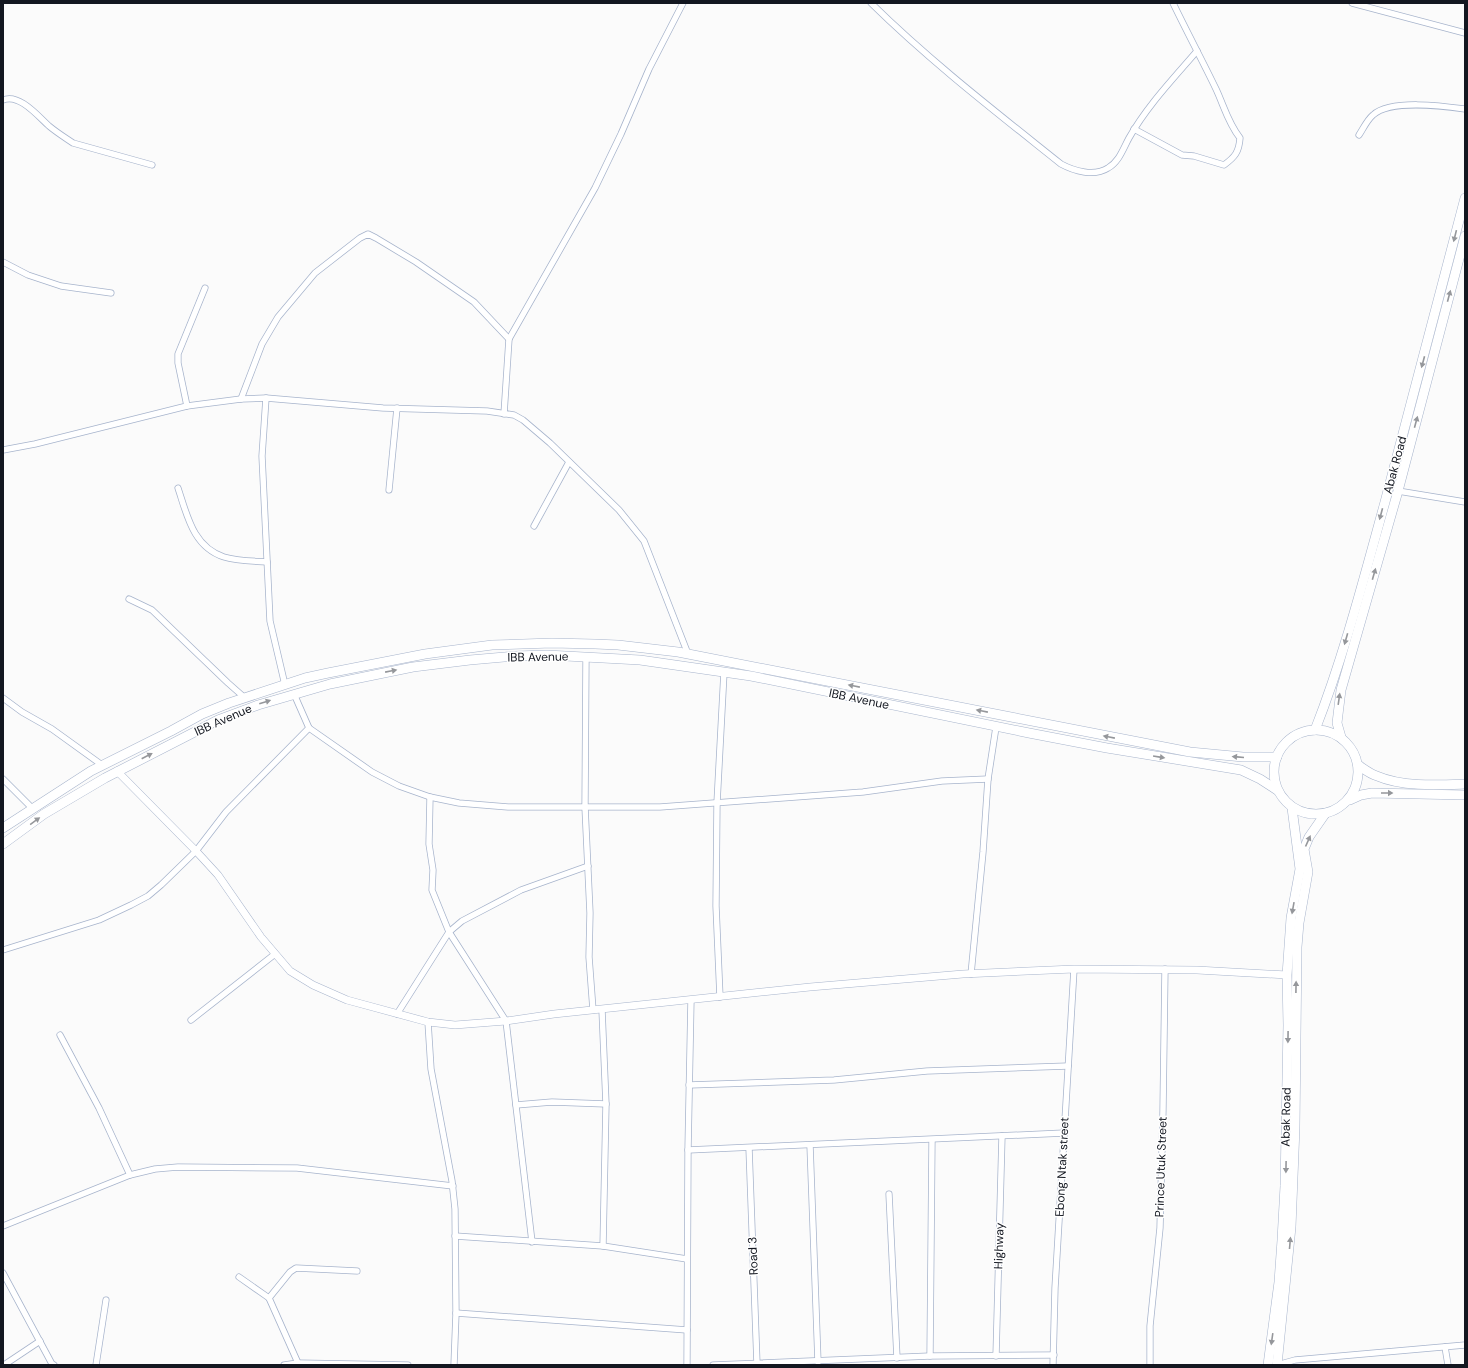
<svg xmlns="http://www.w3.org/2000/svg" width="1468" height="1368" font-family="'DM Sans',sans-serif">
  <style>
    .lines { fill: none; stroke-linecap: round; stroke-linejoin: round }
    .minor-casing { stroke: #a7b4cc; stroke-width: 7 }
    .tertiary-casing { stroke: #a7b4cc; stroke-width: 8 }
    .primary-casing { stroke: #a7b4cc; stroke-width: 10 }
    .trunk-casing { stroke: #a7b4cc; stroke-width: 10 }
    .minor { stroke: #fff; stroke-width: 5.5 }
    .tertiary { stroke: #fff; stroke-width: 7 }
    .primary { stroke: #fff; stroke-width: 9 }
    .trunk { stroke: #fff; stroke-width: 9 }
    .oneway { fill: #95979b }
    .labels { text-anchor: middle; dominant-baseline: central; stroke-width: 3; stroke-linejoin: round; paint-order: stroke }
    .street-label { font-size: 12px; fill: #131720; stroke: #fff }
  </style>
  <rect width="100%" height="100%" fill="#fbfbfb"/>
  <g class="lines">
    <g class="minor-casing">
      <g id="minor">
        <path d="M871,3C930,61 996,112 1061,164C1074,171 1094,177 1108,168C1119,162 1123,149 1129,138C1147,106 1173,79 1197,51"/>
        <polyline points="1352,3 1465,33"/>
        <path d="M3,100C19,93 38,116 49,126C55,131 61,135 67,139L73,143L152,165"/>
        <path d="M1134,129L1182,155L1194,156L1224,165C1235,157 1239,152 1240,138C1228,123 1224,106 1216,89C1202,60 1187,32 1173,3"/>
        <path d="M1359,135C1363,129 1367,120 1373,115C1391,99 1443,106 1465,109"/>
        <polyline points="3,262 28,275 61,286 111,293"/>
        <polyline points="266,398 262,456 270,621 285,685"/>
        <polyline points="241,399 262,344 278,317 315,273 360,238 368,234 376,238 416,262 474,302 509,339"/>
        <polyline points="187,406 178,363 178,354 205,288"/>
        <polyline points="504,414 509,339 595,188 621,134 649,69 683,3"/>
        <polyline points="3,450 35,444 187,406 241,399 266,398 383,408 487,411 514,415 523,420 550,443 619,510 644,541 688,654"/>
        <path d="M178,488C187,515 193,547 224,557C237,561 253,561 267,562"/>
        <polyline points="389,490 397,408"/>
        <polyline points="1398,491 1465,502"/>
        <polyline points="534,526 569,462"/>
        <polyline points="129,599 152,610 228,683 245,698"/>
        <polyline points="586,657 585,807 590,913 589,957 593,1010"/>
        <polyline points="294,694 309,728 372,772 399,786 430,797 459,803 508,807 660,807 863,792 942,781 988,779"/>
        <polyline points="3,698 22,712 52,729 102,765"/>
        <polyline points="3,779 32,808"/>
        <polyline points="430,797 429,844 433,870 432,890 449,932 506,1021 532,1242"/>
        <polyline points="3,950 99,920 131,905 148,896 161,885 196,851 226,812 309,728"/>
        <polyline points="971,974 983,852 988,779 996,727"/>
        <polyline points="720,997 716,906 717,803 724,672"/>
        <polyline points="602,1010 606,1104 603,1246"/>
        <polyline points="397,1014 449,932 462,921 521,890 588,866"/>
        <polyline points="191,1020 275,954"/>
        <polyline points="428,1022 431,1069 452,1181 455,1209 456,1313 454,1365"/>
        <polyline points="60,1035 99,1108 130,1175"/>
        <polyline points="689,1085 834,1080 927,1071 1068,1066"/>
        <polyline points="516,1105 552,1102 606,1104"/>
        <polyline points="810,1145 818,1362"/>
        <polyline points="749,1148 757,1364"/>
        <polyline points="688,1150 1064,1133"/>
        <polyline points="889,1194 897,1358"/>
        <polyline points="3,1226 130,1175 155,1169 178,1167 297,1168 453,1186"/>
        <polyline points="455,1236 603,1246 687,1259"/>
        <polyline points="3,1273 52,1364 54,1365"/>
        <polyline points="239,1277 269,1298 298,1363"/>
        <polyline points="269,1298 290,1272 296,1268 357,1271"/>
        <polyline points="456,1313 687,1330"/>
        <polyline points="1445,1347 1448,1365"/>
        <polyline points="930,1356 932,1140"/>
        <polyline points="996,1356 1002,1136"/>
        <polyline points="4,1365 40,1341"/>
        <polyline points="96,1365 106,1300"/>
        <polyline points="284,1365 298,1363 408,1365"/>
        <polyline points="687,1365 688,1150 691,1000"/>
        <polyline points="713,1365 930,1356 1054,1355"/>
        <polyline points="1053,1365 1055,1288 1074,969"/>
        <polyline points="1150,1365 1150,1326 1160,1228 1163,1110 1165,969"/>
        <polyline points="1277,1365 1295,1360 1465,1345"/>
      </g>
    </g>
    <g class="tertiary-casing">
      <polyline id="tertiary" points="117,771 196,851 218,875 261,937 290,971 313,985 347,1000 428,1022 455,1025 506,1021 554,1014 810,987 963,974 1074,969 1197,970 1287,975"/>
    </g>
    <g class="primary-casing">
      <g id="primary">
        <path d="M1358,765C1364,769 1370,774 1377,776C1402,787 1438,785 1465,784"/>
        <polyline points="1350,800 1361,795 1372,793 1465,795"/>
        <polyline points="3,828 91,771 171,731 202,714 229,703 305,678 328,673 425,654 492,645 552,643 595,644 618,645 678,652 1190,752 1243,757 1277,757"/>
        <polyline points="3,844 44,814 105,778 218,720 258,705 330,684 413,667 470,660 515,656 547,655 640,660 751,676 1029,733 1107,748 1241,770 1260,779 1277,790"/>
      </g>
    </g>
    <g class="trunk-casing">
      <g id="trunk">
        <circle cx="1316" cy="772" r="42"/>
        <path d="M1315,730C1344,656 1364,578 1385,502C1412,401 1439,300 1465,198"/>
        <polyline points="1341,737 1337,723 1341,690 1398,491 1465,236"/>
        <polyline points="1268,1365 1279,1282 1282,1240 1285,1186 1288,1025 1287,975 1291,918 1300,869 1292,808"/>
        <polyline points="1277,1365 1291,1227 1295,1127 1297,947 1299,923 1308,872 1304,849 1309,837 1325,814"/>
      </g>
    </g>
    <use href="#minor" class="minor"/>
    <use href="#tertiary" class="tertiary"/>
    <use href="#primary" class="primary"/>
    <use href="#trunk" class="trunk"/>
  </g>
  <defs><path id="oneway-solid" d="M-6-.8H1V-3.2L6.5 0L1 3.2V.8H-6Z"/></defs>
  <g class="oneway">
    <use href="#oneway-solid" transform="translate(1455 236) rotate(104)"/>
    <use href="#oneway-solid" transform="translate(1449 296) rotate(-75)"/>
    <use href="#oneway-solid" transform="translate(1423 362) rotate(105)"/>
    <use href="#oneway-solid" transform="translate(1416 422) rotate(-75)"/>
    <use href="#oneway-solid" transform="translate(1381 514) rotate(105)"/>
    <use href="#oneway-solid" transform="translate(1374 574) rotate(-74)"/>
    <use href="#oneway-solid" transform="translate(1346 639) rotate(106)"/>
    <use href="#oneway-solid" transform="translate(391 671) rotate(-11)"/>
    <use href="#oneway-solid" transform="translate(854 686) rotate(-169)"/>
    <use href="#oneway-solid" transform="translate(1339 699) rotate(-82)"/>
    <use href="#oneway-solid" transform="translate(265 702) rotate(-17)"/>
    <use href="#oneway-solid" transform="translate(982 711) rotate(-169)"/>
    <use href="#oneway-solid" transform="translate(1109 737) rotate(-169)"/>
    <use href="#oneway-solid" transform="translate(147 756) rotate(-27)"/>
    <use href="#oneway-solid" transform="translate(1159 757) rotate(9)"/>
    <use href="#oneway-solid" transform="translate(1238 757) rotate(-175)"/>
    <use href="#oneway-solid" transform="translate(1387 793)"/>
    <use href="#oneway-solid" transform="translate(35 821) rotate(-36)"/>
    <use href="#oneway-solid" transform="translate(1308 841) rotate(-66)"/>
    <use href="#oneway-solid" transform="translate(1293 908) rotate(100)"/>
    <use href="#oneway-solid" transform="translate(1296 987) rotate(-89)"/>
    <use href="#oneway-solid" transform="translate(1288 1037) rotate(91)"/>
    <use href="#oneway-solid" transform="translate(1286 1167) rotate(91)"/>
    <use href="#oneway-solid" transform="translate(1290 1243) rotate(-85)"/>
    <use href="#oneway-solid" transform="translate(1272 1339) rotate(98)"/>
  </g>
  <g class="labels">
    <g class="street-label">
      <text transform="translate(1395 465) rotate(-75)">Abak Road</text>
      <text transform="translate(538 657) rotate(-1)">IBB Avenue</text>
      <text transform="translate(859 699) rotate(12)">IBB Avenue</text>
      <text transform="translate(223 720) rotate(-24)">IBB Avenue</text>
      <text transform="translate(1286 1117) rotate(-89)">Abak Road</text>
      <text transform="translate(1062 1167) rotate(-87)">Ebong Ntak street</text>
      <text transform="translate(1161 1167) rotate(-88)">Prince Utuk Street</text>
      <text transform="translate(999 1246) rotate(-88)">Highway</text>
      <text transform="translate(753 1256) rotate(-92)">Road 3</text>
    </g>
  </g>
  <rect width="1468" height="1368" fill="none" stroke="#131720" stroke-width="8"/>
</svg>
